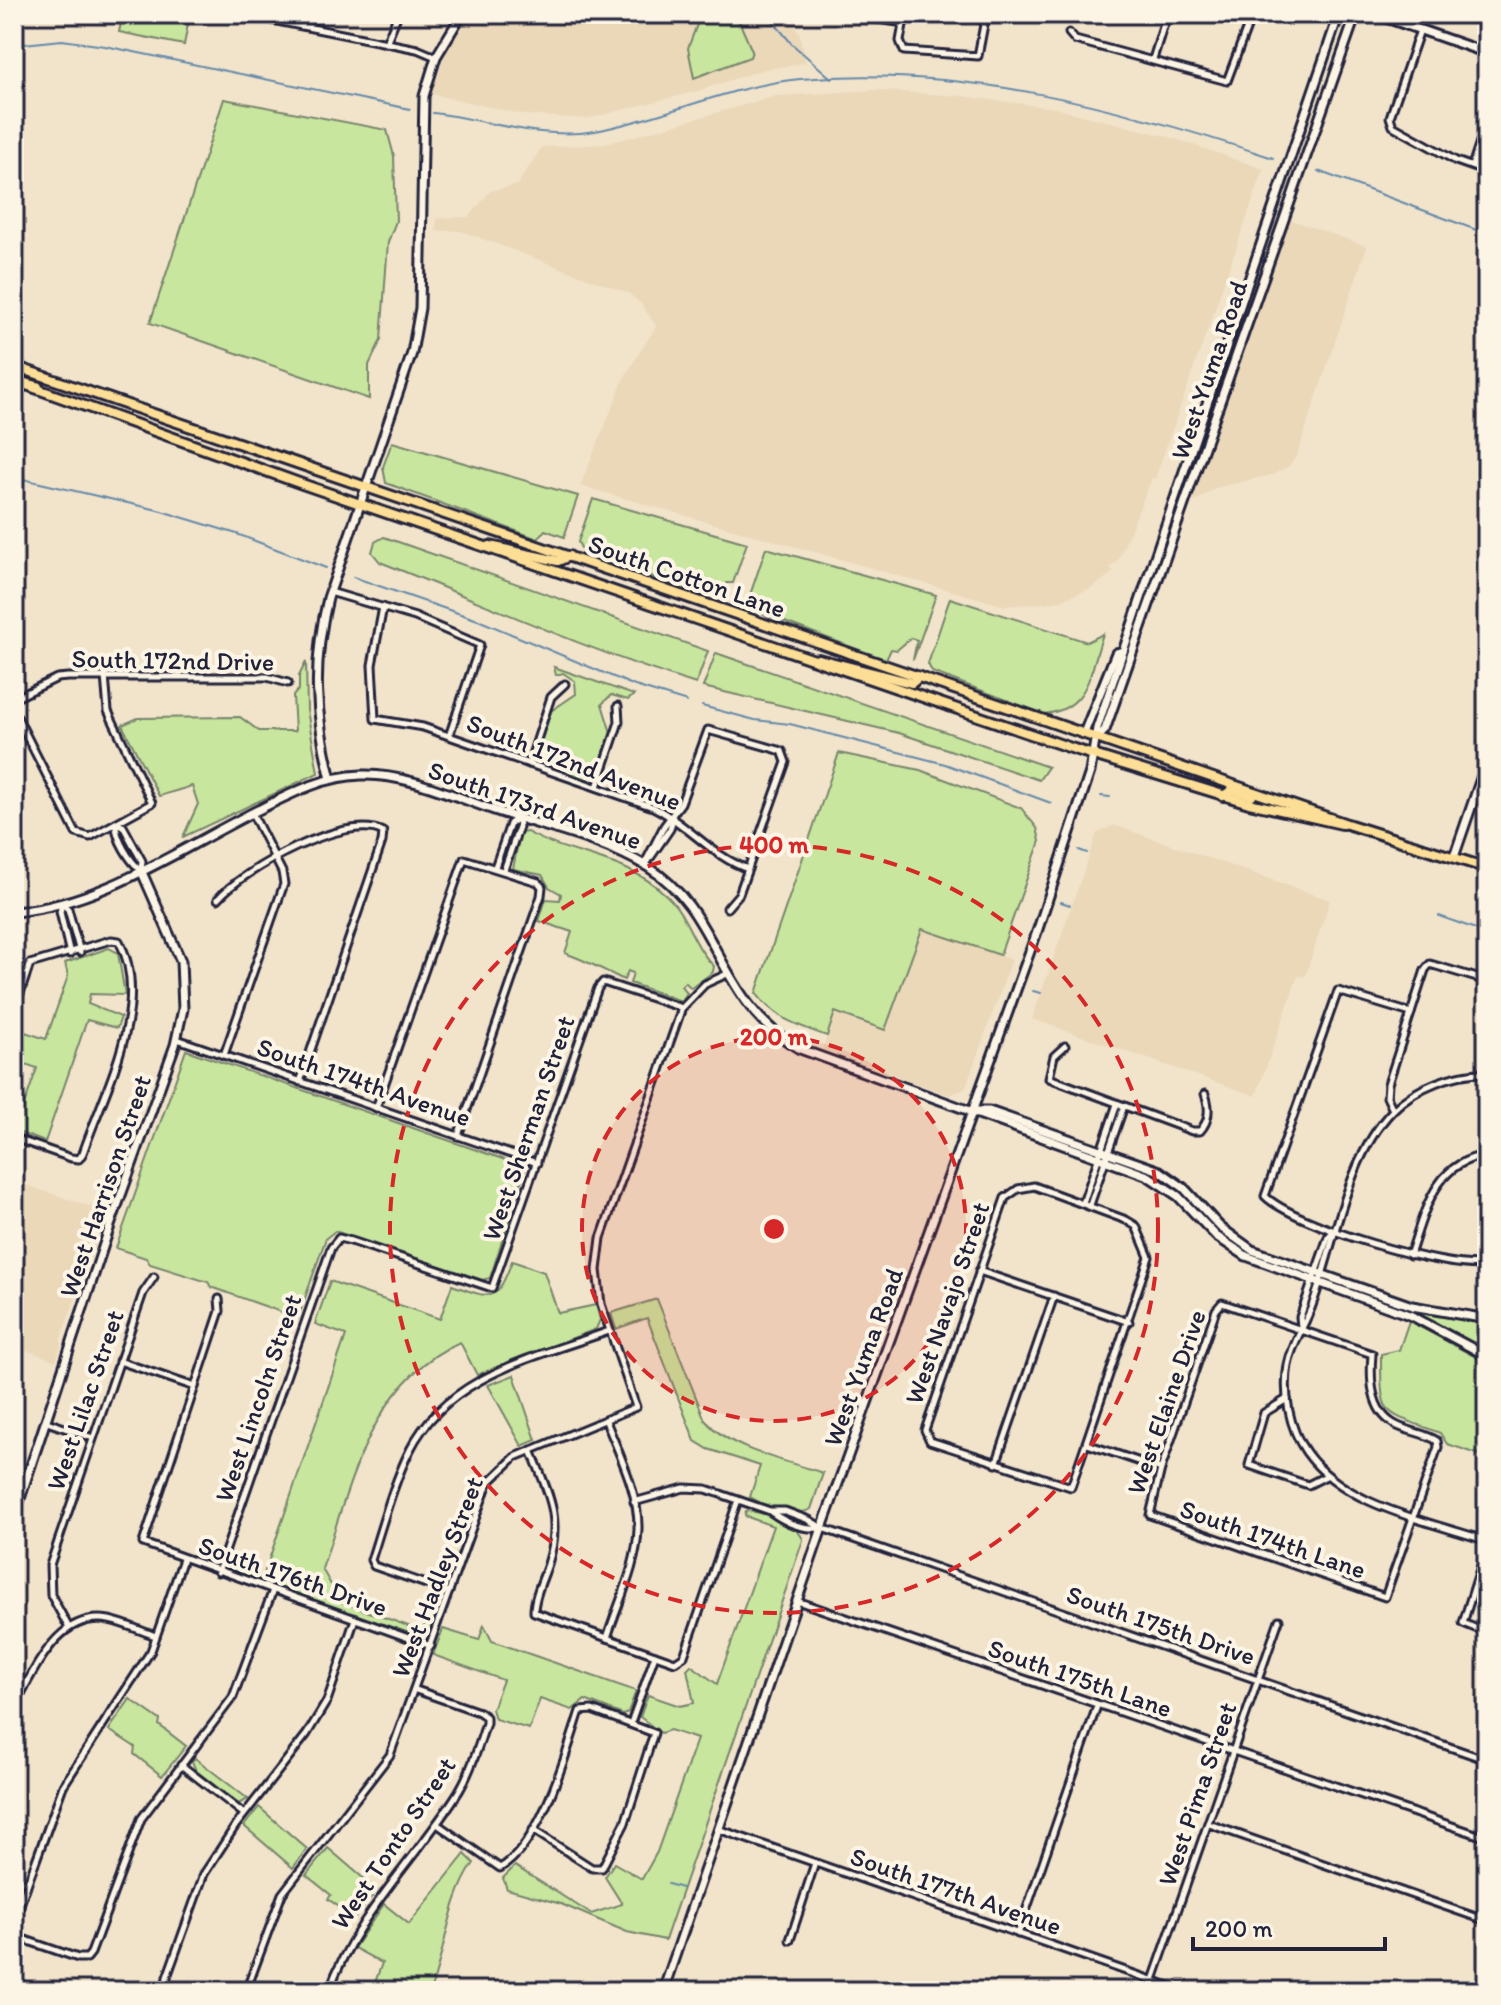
<svg xmlns="http://www.w3.org/2000/svg" width="1501" height="2005" font-family="Itim,sans-serif">
  <style>
    .built { fill: #ebd8b9 }
    .green { fill: #c9e69e; stroke: #76846c; stroke-width: 2 }
    .lines { fill: none; stroke-linecap: round; stroke-linejoin: round }
    .stream { stroke: #6589a9; stroke-width: 2 }
    .street-casing { stroke: #22223b; stroke-width: 11 }
    .secondary-casing { stroke: #22223b; stroke-width: 13 }
    .primary-casing { stroke: #22223b; stroke-width: 14 }
    .highway-casing { stroke: #22223b; stroke-width: 16 }
    .street { stroke: #fcf5e5; stroke-width: 5 }
    .secondary { stroke: #fcf5e5; stroke-width: 7 }
    .primary { stroke: #fdde96; stroke-width: 8 }
    .highway { stroke: #fdde96; stroke-width: 10 }
    .ring { fill: none; stroke: #d62828; stroke-width: 4; stroke-dasharray: 14 10 }
    .labels { text-anchor: middle; dominant-baseline: central; stroke-width: 8; stroke-linejoin: round; paint-order: stroke }
    .street-label { font-size: 26px; fill: #22223b; stroke: #fcf5e5 }
    .centre { fill: #d62828; stroke: #fcf5e5; stroke-width: 4 }
    .ring-label { font-size: 24px; text-anchor: middle; font-weight: bold; fill: #d62828; stroke: #fcf5e5; stroke-width: 8; stroke-linejoin: round; paint-order: stroke }
  </style>
  <rect width="100%" height="100%" fill="#f2e4cb"/>
  <filter id="ink" filterUnits="userSpaceOnUse"><feTurbulence type="fractalNoise" baseFrequency=".0125" numOctaves="2"/><feDisplacementMap in="SourceGraphic" scale="16" xChannelSelector="R" yChannelSelector="G"/><feConvolveMatrix kernelMatrix="1 2 1 2 8 2 1 2 1" color-interpolation-filters="sRGB"/></filter>
  <g filter="url(#ink)">
    <g class="built">
      <polygon points="469,14 786,14 799,32 806,63 761,70 698,91 586,119 525,115 431,94 446,51"/>
      <polygon points="874,90 962,96 1055,108 1173,138 1264,169 1155,479 1152,478 1118,561 1110,568 1114,572 1092,588 1056,602 1005,606 580,486 625,376 656,326 641,304 628,293 461,231 436,231 437,218 469,217 490,191 517,185 542,147 606,144 776,96"/>
      <polygon points="1288,219 1367,246 1297,456 1289,466 1272,475 1215,488 1194,503 1195,483"/>
      <polygon points="1114,825 1330,900 1305,977 1298,976 1256,1096 1032,1019 1097,833"/>
      <polygon points="922,928 1012,960 965,1089 949,1095 822,1050 835,1012 885,1029"/>
      <polygon points="14,1181 104,1211 102,1216 106,1216 60,1340 62,1343 56,1361 14,1346"/>
    </g>
    <g class="green">
      <polygon points="123,14 190,14 184,45 119,32"/>
      <polygon points="701,14 736,14 752,51 750,57 694,78 688,48"/>
      <polygon points="224,99 387,130 394,156 396,221 388,242 381,340 369,365 369,399 150,323"/>
      <polygon points="392,442 578,496 564,537 545,530 538,539 386,483 383,467"/>
      <polygon points="593,499 747,543 733,583 727,583 724,592 711,590 708,598 582,550 578,542"/>
      <path d="M384,537L708,651L696,684C588,651 485,603 380,562L372,552L375,542Z"/>
      <polygon points="766,548 936,595 913,660 917,640 911,638 897,650 891,649 886,660 753,610 748,601"/>
      <path d="M950,598L1087,642L1103,634C1090,671 1090,709 1044,714L932,672L928,664Z"/>
      <polygon points="716,653 1048,767 1039,780 899,733 703,687"/>
      <polygon points="306,662 307,710 318,773 183,837 198,804 192,786 159,796 122,725 138,718 240,717 259,731 295,731 293,696 299,689 299,676"/>
      <polygon points="554,667 634,695 628,700 611,695 602,704 611,733 596,775 587,780 540,764 536,756 551,711 576,694 575,681 563,673 556,675"/>
      <path d="M839,753L920,770L1021,808L1037,828L1040,841L1000,955L922,929L885,1030L835,1012L827,1036C797,1025 775,1019 756,993Z"/>
      <path d="M527,832C572,857 627,857 666,895C688,915 693,947 714,966L713,972L691,988L685,982L681,986L687,993L681,1001L630,983L633,973L628,971L624,980C604,970 587,961 565,953L572,932L539,921L546,899L560,900L561,894L549,887L542,875L513,869L520,833Z"/>
      <polygon points="109,948 118,953 125,995 90,994 88,1004 121,1017 117,1028 87,1020 45,1142 15,1131 37,1068 14,1060 16,1029 46,1039 68,976 65,963"/>
      <polygon points="186,1050 526,1167 490,1278 482,1280 335,1231 326,1238 298,1318 211,1287 208,1282 150,1264 146,1258 116,1248"/>
      <path d="M512,1261L544,1272L558,1313L596,1305L600,1320L596,1329L477,1375L460,1342C371,1381 350,1486 322,1569L341,1602L422,1631L426,1623L432,1625L429,1634L420,1637L231,1573L227,1565L263,1577L346,1335L315,1324L330,1281L440,1319L452,1285C492,1299 496,1304 512,1261Z"/>
      <polygon points="1351,1291 1426,1312 1487,1321 1487,1354"/>
      <path d="M657,1299L705,1420C731,1451 785,1460 823,1473L811,1509C796,1518 763,1505 750,1497L760,1466L708,1449L695,1441L647,1318L616,1329L611,1313Z"/>
      <path d="M1409,1321L1487,1363V1457L1447,1444L1440,1433C1381,1410 1381,1420 1381,1354L1399,1350Z"/>
      <polygon points="514,1375 536,1440 522,1446 488,1385"/>
      <path d="M746,1511C761,1511 799,1525 803,1540L665,1940L627,1932L561,1904L507,1889L503,1878L515,1866L591,1914L622,1904L605,1877L614,1863L642,1879L657,1852L697,1739L670,1730L661,1733L640,1717L648,1695L680,1706L694,1703L687,1669L691,1665L717,1684L773,1526L745,1516Z"/>
      <polygon points="484,1625 492,1641 636,1691 628,1712 623,1715 585,1700 572,1710 540,1699 529,1729 495,1719 492,1709 503,1680 433,1655 443,1629 479,1640"/>
      <polygon points="130,1699 160,1720 159,1725 186,1746 162,1776 134,1754 135,1747 109,1730"/>
      <polygon points="195,1758 248,1799 238,1804 196,1771 192,1761"/>
      <polygon points="259,1807 307,1849 293,1868 244,1826"/>
      <polygon points="328,1848 377,1890 355,1918 328,1899 331,1895 306,1875"/>
      <path d="M465,1854L474,1863C448,1900 446,1950 430,1991H372L382,1963L354,1948L384,1904L409,1924Z"/>
    </g>
    <g class="lines">
      <g class="stream">
        <polyline points="767,14 792,44 831,78"/>
        <polyline points="14,45 62,40 105,46 410,109"/>
        <path d="M433,113C486,119 541,141 595,131C664,118 729,86 800,79C963,65 1120,107 1273,158"/>
        <polyline points="1318,171 1487,234"/>
        <polyline points="14,477 158,510 237,534 326,568"/>
        <polyline points="353,577 478,620 635,686 687,702"/>
        <polyline points="702,706 755,720 790,724 945,764 1051,803"/>
        <polyline points="1101,796 1110,797"/>
        <polyline points="1079,850 1087,853"/>
        <polyline points="1061,902 1070,905"/>
        <polyline points="1439,916 1487,933"/>
        <polyline points="1033,991 1041,993"/>
        <polyline points="668,1884 682,1888"/>
      </g>
      <g class="street-casing">
        <g id="street">
          <polyline points="242,14 417,49 436,57"/>
          <polyline points="846,14 904,23"/>
          <polyline points="905,14 900,41 904,51 978,56 986,14"/>
          <polyline points="1420,30 1390,117 1393,126 1456,161 1487,172"/>
          <polyline points="1069,33 1075,40 1227,81 1252,14"/>
          <polyline points="386,43 398,14"/>
          <polyline points="1153,59 1167,14"/>
          <polyline points="1472,166 1487,120"/>
          <polyline points="330,592 415,617 480,645 449,736"/>
          <path d="M383,607L372,665L375,719L423,727L653,807C687,823 712,857 748,869"/>
          <polyline points="14,699 57,678 68,677 267,677 288,683"/>
          <polyline points="14,711 76,833 90,837 152,803 108,711 105,676"/>
          <polyline points="529,764 551,697 565,684"/>
          <polyline points="597,787 619,722 618,706"/>
          <path d="M116,823C115,838 130,862 141,870"/>
          <polyline points="117,824 123,826 142,861 141,870"/>
          <polyline points="646,864 670,829 673,818"/>
          <polyline points="644,865 664,826 681,803 708,730 782,751 786,762 739,894 727,908"/>
          <polyline points="495,867 510,824 517,818"/>
          <polyline points="504,870 519,827 518,819"/>
          <path d="M218,899C242,870 347,812 383,832L382,842L300,1082"/>
          <polyline points="62,904 60,912 70,954"/>
          <polyline points="62,904 68,909 80,952"/>
          <path d="M14,1011L30,964L111,940L119,941C153,1004 104,1091 83,1153L79,1159L71,1158L14,1138"/>
          <path d="M1411,1013L1338,991L1265,1196C1294,1225 1447,1271 1487,1264"/>
          <polyline points="177,1039 537,1163"/>
          <path d="M1065,1046L1054,1056L1049,1078L1192,1131H1200C1210,1120 1210,1108 1205,1094"/>
          <polyline points="224,1055 284,884 282,872 252,813"/>
          <path d="M1487,1073C1455,1072 1416,1087 1393,1110C1347,1157 1335,1242 1313,1303C1306,1324 1292,1343 1288,1365C1283,1393 1289,1428 1306,1452C1345,1507 1426,1520 1487,1541"/>
          <polyline points="376,1108 464,859 538,882 542,887 541,896 458,1136"/>
          <polyline points="1393,1110 1387,1097 1388,1084 1425,970 1430,964 1487,981"/>
          <polygon points="1034,1186 1126,1220 1136,1226 1149,1257 1071,1487 930,1441 925,1430 1005,1198 1018,1189"/>
          <polyline points="1083,1203 1117,1104"/>
          <polyline points="1090,1205 1124,1106"/>
          <path d="M1410,1255C1425,1211 1434,1162 1487,1155"/>
          <polyline points="979,1271 1129,1322"/>
          <polyline points="219,1299 220,1311 143,1543 431,1646"/>
          <path d="M1222,1303L1372,1354C1370,1378 1370,1410 1394,1424C1407,1432 1424,1432 1437,1441L1438,1447L1385,1597L1150,1515L1161,1469L1216,1310Z"/>
          <polyline points="1301,1327 1300,1317 1328,1237 1335,1230"/>
          <polyline points="119,1361 195,1387"/>
          <polyline points="1287,1399 1264,1413 1249,1465 1308,1485 1326,1476"/>
          <path d="M606,1421C619,1454 639,1493 638,1529C637,1566 618,1603 607,1638"/>
          <polyline points="47,1422 93,1438"/>
          <polyline points="1087,1444 1161,1469"/>
          <path d="M531,1450C548,1493 563,1517 548,1564C543,1579 534,1596 534,1612L675,1662L684,1656L738,1500"/>
          <polyline points="996,1464 1054,1296"/>
          <polyline points="634,1502 684,1488 706,1489 770,1511 785,1511 809,1520 822,1528 1487,1760"/>
          <path d="M771,1512C786,1523 802,1530 821,1528"/>
          <polyline points="1487,1547 1463,1623 1487,1633"/>
          <polyline points="218,1572 331,1248 339,1238 351,1241 492,1288 598,988 603,982 682,1008"/>
          <path d="M449,1592L374,1566L371,1560C383,1523 393,1484 410,1450C447,1375 537,1357 609,1331"/>
          <polyline points="797,1601 1487,1838"/>
          <polyline points="69,1628 51,1595 50,1565 143,1293 154,1277"/>
          <path d="M14,1706C35,1671 57,1611 109,1620C124,1623 141,1631 156,1636"/>
          <polyline points="631,1723 655,1655"/>
          <polyline points="181,1765 244,1814"/>
          <path d="M437,1824L500,1868C541,1845 566,1754 580,1711L592,1710L654,1733L625,1823L602,1868H592L533,1830"/>
          <polyline points="1209,1824 1487,1921"/>
          <polyline points="718,1829 1183,1991"/>
          <polyline points="14,1921 63,1786 151,1651 183,1559"/>
          <polyline points="1018,1934 1097,1706"/>
          <polyline points="14,1936 78,1958 87,1958 91,1953 141,1819 233,1697 273,1590"/>
          <polyline points="790,1940 815,1863"/>
          <polyline points="1153,1980 1279,1620"/>
          <polyline points="180,1991 166,1984 167,1977 204,1874 236,1825 307,1734 327,1701 355,1619"/>
          <polyline points="246,1991 282,1894 390,1755 488,1483 515,1457 636,1407 601,1304 597,1270 601,1238 682,1008 705,984 727,974"/>
          <path d="M329,1991C356,1914 416,1860 459,1791C471,1771 479,1746 486,1723V1717L479,1712L416,1690"/>
          <polyline points="1483,1991 1487,1981"/>
        </g>
      </g>
      <g class="secondary-casing">
        <g id="secondary">
          <polyline points="1375,14 1487,53"/>
          <polyline points="1084,733 1116,653 1123,651"/>
          <polyline points="1098,737 1105,730 1356,14"/>
          <path d="M331,779C315,715 312,664 328,598L412,353L420,308L424,96L436,57L462,14"/>
          <polyline points="1454,857 1487,761"/>
          <path d="M14,912C101,905 181,848 258,810C290,794 324,776 361,775C407,773 457,798 500,812C548,828 604,840 648,867C722,913 715,1002 800,1049L1148,1176L1178,1196L1216,1236L1246,1256L1412,1316L1487,1356"/>
          <polyline points="974,1111 989,1111 1160,1171 1184,1188 1220,1227 1252,1250 1412,1306 1487,1319"/>
          <polyline points="14,1517 111,1223 175,1045 183,1009 181,961 141,870"/>
          <polyline points="663,1991 822,1528 1038,929 1090,772 1097,728 1339,14"/>
        </g>
      </g>
      <g class="primary-casing">
        <g id="primary">
          <polyline points="14,366 1347,824 1487,868"/>
          <polyline points="32,387 302,484 1074,749 1249,803 1342,824"/>
          <polyline points="490,546 558,561 569,556"/>
          <polyline points="818,659 912,683 919,677"/>
          <polyline points="1223,796 1232,790 1252,796"/>
        </g>
      </g>
      <g class="highway-casing">
        <polyline id="highway" points="14,381 37,387"/>
      </g>
      <use href="#street" class="street"/>
      <use href="#secondary" class="secondary"/>
      <use href="#primary" class="primary"/>
      <use href="#highway" class="highway"/>
    </g>
  </g>
  <circle cx="774" cy="1229" r="192" fill="#d62828" fill-opacity=".12"/>
  <g class="ring">
    <circle cx="774" cy="1229" r="192"/>
    <circle cx="774" cy="1229" r="384"/>
  </g>
  <g class="labels">
    <g class="street-label">
      <text transform="translate(1209 370) rotate(-71)">West Yuma Road</text>
      <text transform="translate(687 576) rotate(19)">South Cotton Lane</text>
      <text transform="translate(173 660) rotate(1)">South 172nd Drive</text>
      <text transform="translate(574 762) rotate(21)">South 172nd Avenue</text>
      <text transform="translate(535 805) rotate(19)">South 173rd Avenue</text>
      <text transform="translate(364 1082) rotate(19)">South 174th Avenue</text>
      <text transform="translate(528 1128) rotate(-71)">West Sherman Street</text>
      <text transform="translate(105 1186) rotate(-71)">West Harrison Street</text>
      <text transform="translate(947 1303) rotate(-71)">West Navajo Street</text>
      <text transform="translate(863 1357) rotate(-70)">West Yuma Road</text>
      <text transform="translate(258 1398) rotate(-71)">West Lincoln Street</text>
      <text transform="translate(85 1400) rotate(-71)">West Lilac Street</text>
      <text transform="translate(1166 1402) rotate(-71)">West Elaine Drive</text>
      <text transform="translate(1273 1539) rotate(19)">South 174th Lane</text>
      <text transform="translate(293 1576) rotate(19)">South 176th Drive</text>
      <text transform="translate(437 1577) rotate(-69)">West Hadley Street</text>
      <text transform="translate(1161 1625) rotate(19)">South 175th Drive</text>
      <text transform="translate(1080 1678) rotate(19)">South 175th Lane</text>
      <text transform="translate(1197 1794) rotate(-71)">West Pima Street</text>
      <text transform="translate(393 1843) rotate(-56)">West Tonto Street</text>
      <text transform="translate(956 1891) rotate(19)">South 177th Avenue</text>
    </g>
  </g>
  <circle cx="774" cy="1229" r="12" class="centre"/>
  <g class="ring-label">
    <text x="774" y="853">400 m</text>
    <text x="774" y="1045">200 m</text>
  </g>
  <rect width="1501" height="2005" fill="none" stroke="#fcf5e5" stroke-width="48"/>
  <rect x="24" y="24" width="1453" height="1957" fill="none" stroke="#22223b" stroke-width="3" filter="url(#ink)"/>
  <path d="M1193 1937v12h192v-12" fill="none" stroke="#22223b" stroke-width="4"/>
  <text x="1205" y="1937" font-size="24" fill="#22223b" stroke="#fcf5e5" stroke-width="6" paint-order="stroke">200 m</text>
</svg>
